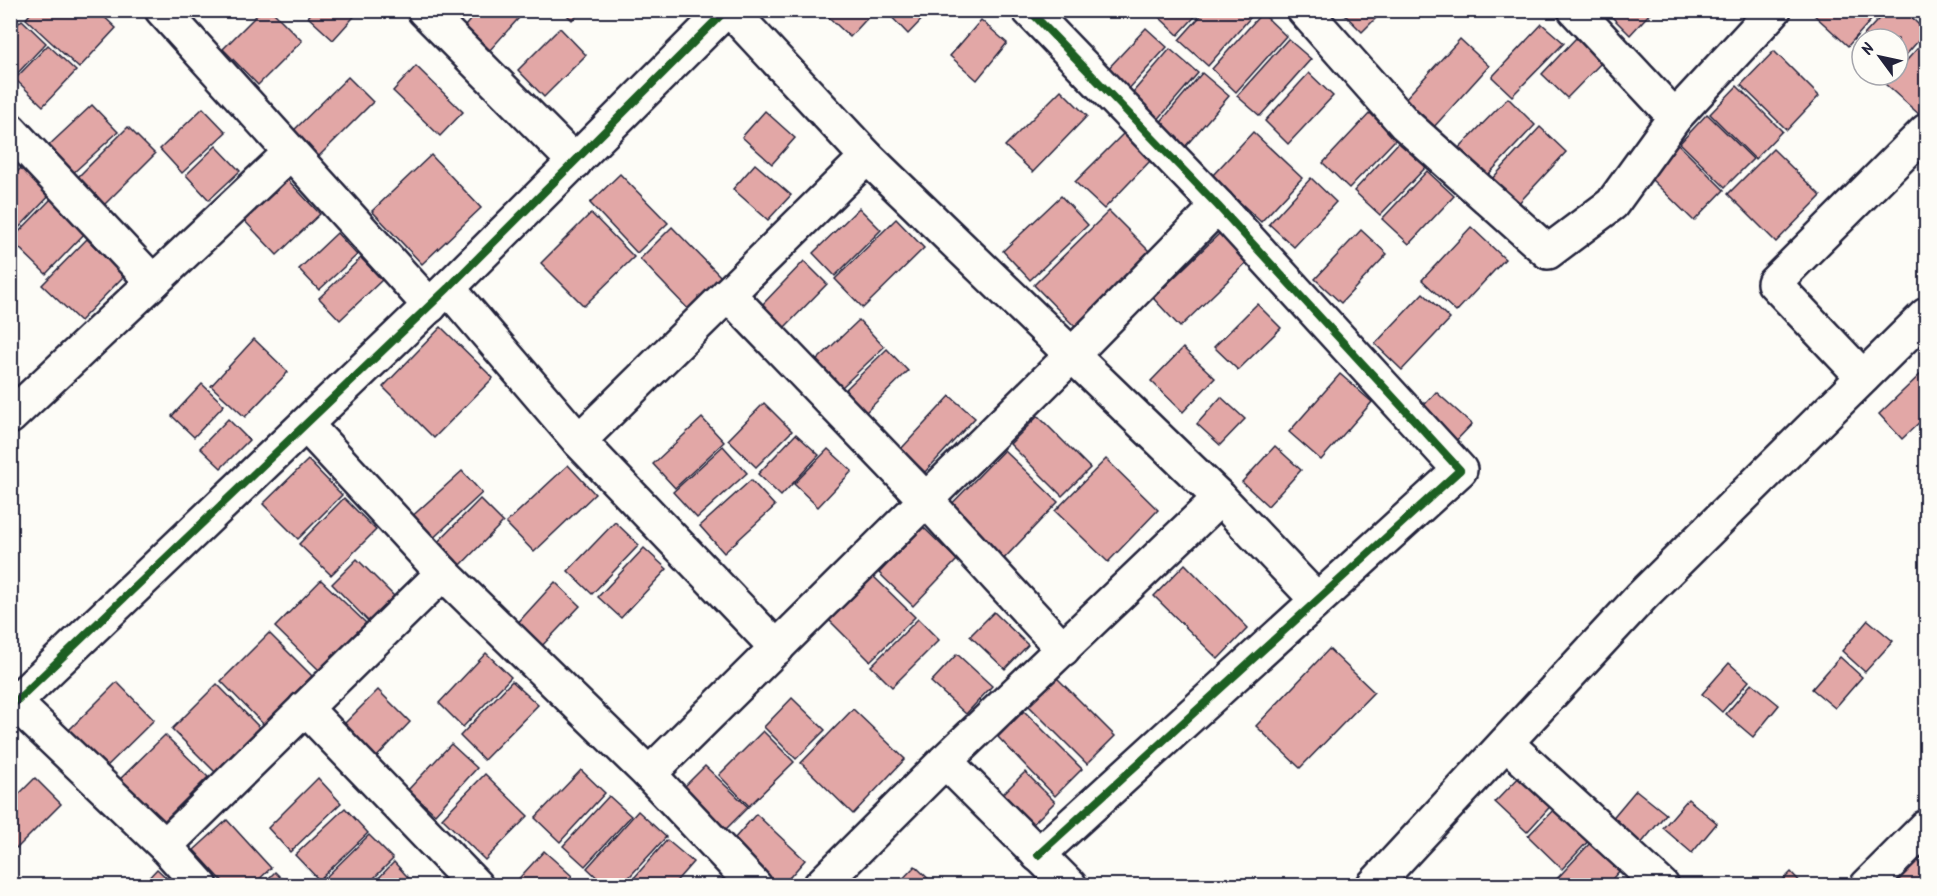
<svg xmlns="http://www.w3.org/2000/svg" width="1937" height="896" font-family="Kalam,sans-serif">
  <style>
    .building { fill: #e2a7a6; stroke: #22223b; stroke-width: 1.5 }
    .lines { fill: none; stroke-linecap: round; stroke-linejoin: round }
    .minor-casing { stroke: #22223b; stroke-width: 38 }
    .minor { stroke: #fdfcf7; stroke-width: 33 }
    .cycleway-casing { stroke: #fdfcf7; stroke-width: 11 }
    .cycleway { stroke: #1b5e20; stroke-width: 8 }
  </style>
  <rect width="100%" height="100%" fill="#fdfcf7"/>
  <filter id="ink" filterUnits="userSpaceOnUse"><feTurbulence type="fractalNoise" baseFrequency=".0167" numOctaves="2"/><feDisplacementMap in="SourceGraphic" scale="12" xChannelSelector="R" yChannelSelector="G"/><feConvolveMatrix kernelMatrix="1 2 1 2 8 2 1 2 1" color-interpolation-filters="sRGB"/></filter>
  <g filter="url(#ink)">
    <g class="building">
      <polygon points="33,10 97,10 116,28 79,68 26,19"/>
      <polygon points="262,10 271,10 302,41 258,85 223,49"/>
      <polygon points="314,10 360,10 333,40 308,17"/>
      <polygon points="479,10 526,10 490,50 465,26"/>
      <polygon points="562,10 582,10 572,20"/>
      <polygon points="821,10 873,10 874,11 850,37"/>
      <polygon points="885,10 931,10 908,34"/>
      <polygon points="1166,10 1201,10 1178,35 1159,17"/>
      <polygon points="1206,10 1257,10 1208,66 1179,40"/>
      <polygon points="1340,10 1384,10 1362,32"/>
      <polygon points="1605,10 1653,10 1630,35"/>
      <polygon points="1815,10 1880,10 1848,46 1812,13"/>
      <polygon points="1887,10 1904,10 1926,32 1898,64 1898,39 1862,39 1862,55 1853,47"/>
      <polygon points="1262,13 1286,36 1236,92 1212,69"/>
      <polygon points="22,20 46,43 13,78 10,75 10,31"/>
      <polygon points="981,20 1007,43 977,80 950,56"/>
      <polygon points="1542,24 1564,43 1512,96 1492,77"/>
      <polygon points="560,28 586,55 544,97 518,70"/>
      <polygon points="1146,28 1167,47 1126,92 1105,72"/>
      <polygon points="1576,38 1602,62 1567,98 1542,74"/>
      <polygon points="1288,39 1311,59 1260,116 1237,96"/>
      <polygon points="1460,39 1489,66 1433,128 1404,100"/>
      <polygon points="1926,39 1926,110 1921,116 1885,84 1894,75 1898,75 1898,70"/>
      <polygon points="48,45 76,71 43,106 15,79"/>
      <polygon points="1170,49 1198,73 1156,122 1128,98"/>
      <polygon points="1774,51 1819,96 1787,130 1741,85"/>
      <polygon points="416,66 463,112 440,136 393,91"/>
      <polygon points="1202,73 1229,96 1184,148 1158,125"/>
      <polygon points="1309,73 1333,96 1288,144 1265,121"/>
      <polygon points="348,77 373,102 312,163 286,138"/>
      <polygon points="1737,86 1782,131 1755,159 1710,114"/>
      <polygon points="1061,90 1087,116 1033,172 1005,146"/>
      <polygon points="1508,98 1535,125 1482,181 1453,154"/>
      <polygon points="92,105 118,132 72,174 47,147"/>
      <polygon points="203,108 226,132 182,173 160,149"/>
      <polygon points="765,111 795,138 772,164 742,137"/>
      <polygon points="1370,113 1396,139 1349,188 1323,163"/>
      <polygon points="1707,114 1753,159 1725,187 1680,143"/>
      <polygon points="128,127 155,154 104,205 77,178"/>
      <polygon points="1540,127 1566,152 1515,207 1489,182"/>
      <polygon points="1253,132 1302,178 1261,222 1212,176"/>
      <polygon points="1124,133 1151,160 1104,209 1075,182"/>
      <polygon points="1399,142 1426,167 1380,215 1354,191"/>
      <polygon points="1677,143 1724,190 1694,221 1646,174"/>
      <polygon points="216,146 240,171 209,200 186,175"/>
      <polygon points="1773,149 1821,196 1776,242 1728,194"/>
      <polygon points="431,155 481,208 422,264 372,211"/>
      <polygon points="755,164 791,195 768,220 733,189"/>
      <polygon points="24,165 53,192 11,236 10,179"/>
      <polygon points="1427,171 1454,196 1409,244 1382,219"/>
      <polygon points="620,174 668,223 637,253 590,203"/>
      <polygon points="284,176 320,214 277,255 241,217"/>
      <polygon points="1311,178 1336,202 1294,247 1269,224"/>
      <polygon points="1061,196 1088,225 1030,280 1003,251"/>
      <polygon points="51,199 86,232 46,274 11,240"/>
      <polygon points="859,208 881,230 835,276 813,253"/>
      <polygon points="1109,211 1152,254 1077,329 1034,285"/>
      <polygon points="591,213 634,257 584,306 541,263"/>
      <polygon points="896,219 924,248 863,308 835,279"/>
      <polygon points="672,227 723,279 690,311 640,259"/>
      <polygon points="1471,227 1505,259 1456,312 1422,280"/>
      <polygon points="1361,230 1387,254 1341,303 1315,279"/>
      <polygon points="1221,232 1249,260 1180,327 1153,298"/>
      <polygon points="337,233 357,255 319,290 299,269"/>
      <polygon points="87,239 124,276 80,321 42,285"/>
      <polygon points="361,258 382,280 340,320 319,298"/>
      <polygon points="804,261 827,284 784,328 761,306"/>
      <polygon points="1423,293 1450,319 1402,370 1375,344"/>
      <polygon points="1257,304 1281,328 1238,370 1214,347"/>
      <polygon points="859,320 884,347 841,388 816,361"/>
      <polygon points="441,327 493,378 434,438 383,387"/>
      <polygon points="254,339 288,372 245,417 211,386"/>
      <polygon points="1183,348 1215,378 1183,412 1151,381"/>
      <polygon points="887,349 908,371 865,413 844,391"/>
      <polygon points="1926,369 1926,416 1902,439 1879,414"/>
      <polygon points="1340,374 1372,402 1321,460 1289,432"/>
      <polygon points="202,384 224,405 194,437 172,416"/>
      <polygon points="1436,392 1472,424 1451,446 1416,414"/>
      <polygon points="950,396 975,418 925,472 901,449"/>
      <polygon points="1221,397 1245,419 1220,445 1197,424"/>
      <polygon points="764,403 792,431 756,467 728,440"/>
      <polygon points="1038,416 1090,468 1062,496 1010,444"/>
      <polygon points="702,418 724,442 675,488 653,464"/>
      <polygon points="228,419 249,440 221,468 200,448"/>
      <polygon points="796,434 819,455 781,496 758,474"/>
      <polygon points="723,446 747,473 697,518 673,492"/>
      <polygon points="1275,446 1301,470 1268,506 1242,482"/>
      <polygon points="828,449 852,471 818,507 794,484"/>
      <polygon points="1004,450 1058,502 996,567 941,515"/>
      <polygon points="1106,459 1158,510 1108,562 1055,511"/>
      <polygon points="308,460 342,495 298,539 263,504"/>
      <polygon points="568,465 595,494 534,552 506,523"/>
      <polygon points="462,471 482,493 428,543 408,520"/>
      <polygon points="751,480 775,506 724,553 700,526"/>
      <polygon points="344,498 376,530 331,575 299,544"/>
      <polygon points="480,499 503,522 455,571 431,549"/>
      <polygon points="615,522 639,545 592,594 568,571"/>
      <polygon points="923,527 957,560 913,606 879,573"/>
      <polygon points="644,548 667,569 621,618 598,597"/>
      <polygon points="357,559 395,597 369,622 332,584"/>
      <polygon points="1185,564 1248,628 1218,659 1154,596"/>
      <polygon points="873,576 915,617 870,661 829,620"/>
      <polygon points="321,580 366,623 320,671 275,627"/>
      <polygon points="555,582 580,606 538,650 514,627"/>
      <polygon points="994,612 1028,645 1005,669 970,636"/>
      <polygon points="918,619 939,640 892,687 871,666"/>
      <polygon points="1868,620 1893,641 1865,672 1842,651"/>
      <polygon points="269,633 312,676 264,725 221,681"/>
      <polygon points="1329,649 1374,692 1300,768 1256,726"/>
      <polygon points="486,653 511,677 463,727 439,703"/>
      <polygon points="957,654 992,686 966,714 931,682"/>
      <polygon points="1840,657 1862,677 1835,708 1812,689"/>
      <polygon points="1729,663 1749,681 1722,712 1702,694"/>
      <polygon points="1056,677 1115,736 1087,764 1028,705"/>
      <polygon points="512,681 538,705 484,760 460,736"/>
      <polygon points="117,682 154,720 102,771 65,734"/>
      <polygon points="1752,683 1779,705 1753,737 1726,714"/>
      <polygon points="217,684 260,728 215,772 172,729"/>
      <polygon points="378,690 410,722 372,762 339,729"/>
      <polygon points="792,698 825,730 796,759 764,727"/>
      <polygon points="853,709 905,759 853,814 801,763"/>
      <polygon points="1024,711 1082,769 1055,796 998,737"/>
      <polygon points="763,731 794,762 749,806 719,775"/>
      <polygon points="165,735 208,777 158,827 115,784"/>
      <polygon points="451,744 477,768 435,814 408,790"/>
      <polygon points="705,766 748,807 717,838 675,796"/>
      <polygon points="581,770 605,793 560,842 535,818"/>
      <polygon points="1526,770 1557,799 1527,832 1495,802"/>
      <polygon points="1025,772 1055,802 1027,830 997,800"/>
      <polygon points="485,774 528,816 485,860 442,818"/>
      <polygon points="35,778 61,804 17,848 10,842 10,803"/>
      <polygon points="318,778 341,803 290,852 268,828"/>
      <polygon points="1636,790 1666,814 1634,852 1605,827"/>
      <polygon points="609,796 631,816 585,866 563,846"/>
      <polygon points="1688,799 1717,823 1692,853 1663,828"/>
      <polygon points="1558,805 1592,837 1562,869 1528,836"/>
      <polygon points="345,808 368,833 319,880 295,855"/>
      <polygon points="638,811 666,837 621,886 606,886 587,868"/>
      <polygon points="756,814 805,860 782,886 769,886 727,847"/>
      <polygon points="227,820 271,868 252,886 227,886 194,850"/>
      <polygon points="369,835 393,859 366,886 324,886 321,882"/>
      <polygon points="667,840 693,862 672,886 627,886"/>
      <polygon points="1591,842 1621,869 1606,886 1558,886 1554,882"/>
      <polygon points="544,851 572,876 564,886 512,886"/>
      <polygon points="1913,857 1926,869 1926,886 1895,886 1891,882"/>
      <polygon points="394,862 416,886 371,886"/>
      <polygon points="915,866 936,886 896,886"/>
      <polygon points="157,869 175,886 141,886"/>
      <polygon points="275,872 289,886 261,886"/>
      <polygon points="1791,872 1804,886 1777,886"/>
    </g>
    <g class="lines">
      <g class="minor-casing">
        <g id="minor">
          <polyline points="162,10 430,306"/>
          <polyline points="424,10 575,162"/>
          <polyline points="730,10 867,157 1220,498 1317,600"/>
          <polyline points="1029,10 1218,206 1460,470 1038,855"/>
          <polyline points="1304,10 1405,124 1548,252 1612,204 1675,117 1774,10"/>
          <polyline points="1575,10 1675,117"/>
          <polyline points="10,130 153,282"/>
          <polyline points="448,288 579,441 777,648"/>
          <polyline points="728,294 926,500 1063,649"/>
          <polyline points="1863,377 1774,283 1926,131"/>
          <polyline points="10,417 290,153"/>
          <polyline points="306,425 443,573 649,774 755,886"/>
          <polyline points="579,441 867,157"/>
          <polyline points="10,698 165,846 201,886"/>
          <polyline points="10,707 448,288 726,10"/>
          <polyline points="305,708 476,886"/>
          <polyline points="1506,743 1662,886"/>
          <polyline points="945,761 1070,886"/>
          <polyline points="649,774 1072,355 1218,206"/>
          <polyline points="165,846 443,573"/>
          <polyline points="820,886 945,761 1220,498"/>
          <polyline points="1373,886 1642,596 1926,315"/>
          <polyline points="1867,886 1926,827"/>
        </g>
      </g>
      <use href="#minor" class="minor"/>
      <g class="cycleway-casing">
        <g id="cycleway">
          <polyline points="1029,10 1218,206 1460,470 1038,855"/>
          <polyline points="10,707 448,288 726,10"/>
        </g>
      </g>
      <use href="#cycleway" class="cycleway"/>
    </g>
  </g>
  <rect width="1937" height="896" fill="none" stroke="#fdfcf7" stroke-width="36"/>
  <rect x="18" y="18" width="1901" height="860" fill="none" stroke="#22223b" stroke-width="2" filter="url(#ink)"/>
  <g transform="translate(1880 57) rotate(303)"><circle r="28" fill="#fdfcf7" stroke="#a5a5ac" stroke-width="1.5"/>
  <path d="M0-4.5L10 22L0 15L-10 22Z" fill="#22223b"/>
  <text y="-9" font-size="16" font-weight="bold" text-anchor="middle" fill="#22223b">N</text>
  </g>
</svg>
